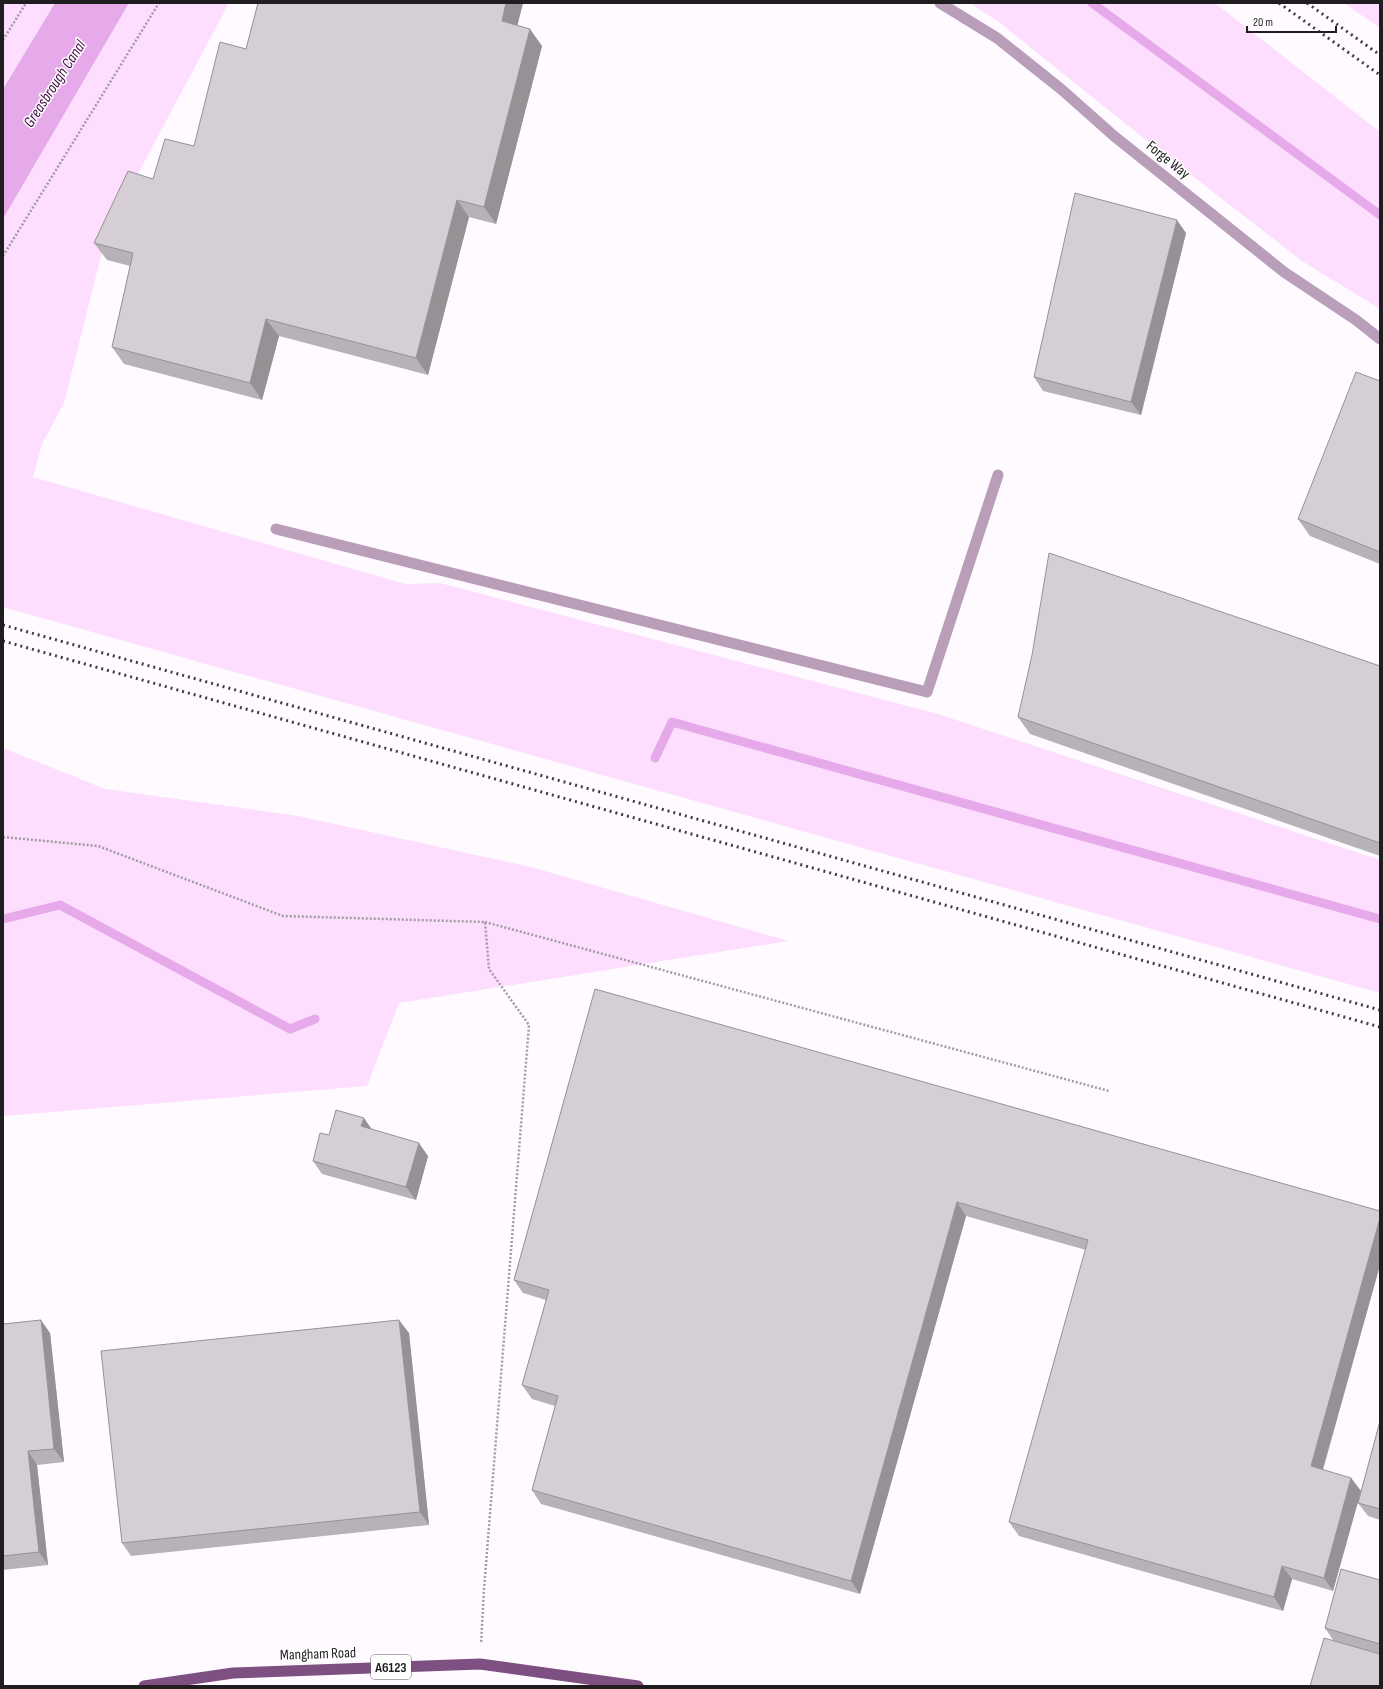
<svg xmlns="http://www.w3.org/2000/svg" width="1383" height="1689" font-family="'Sofia Sans Condensed',sans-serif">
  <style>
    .green { fill: #fddefe }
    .water { fill: #e6aaea }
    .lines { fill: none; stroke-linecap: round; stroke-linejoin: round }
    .stream { stroke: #e6aaea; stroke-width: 9 }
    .path { stroke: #a09da1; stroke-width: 2.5; stroke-dasharray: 2 2; stroke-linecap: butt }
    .service { stroke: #b89eb9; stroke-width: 11 }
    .primary { stroke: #7d5081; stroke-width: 11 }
    .rail { stroke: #403e40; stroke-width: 3; stroke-dasharray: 2 4; stroke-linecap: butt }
    .wall { fill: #b7b2b7 }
    .shaded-wall { fill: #959195 }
    .building { fill: #d5cfd5; stroke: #959195 }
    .labels { text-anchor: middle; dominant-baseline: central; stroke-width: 3; stroke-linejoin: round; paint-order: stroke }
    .shield { fill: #fff; stroke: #626162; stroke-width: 1 }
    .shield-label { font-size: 14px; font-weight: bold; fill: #1f1d1f }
    .street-label { font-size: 15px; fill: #1f1d1f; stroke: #fff }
    .water-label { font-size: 16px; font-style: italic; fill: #430d48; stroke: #fff }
  </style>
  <rect width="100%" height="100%" fill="#fefaff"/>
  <g class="green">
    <polygon points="3,3 55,3 3,89"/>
    <polygon points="129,3 229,3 132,185 101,256 64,403 42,444 33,477 405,584 440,583 938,714 1380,860 1380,993 3,607 3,219"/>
    <polygon points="970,3 1215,3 1380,132 1380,309 1302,261 1127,125 999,22"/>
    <polygon points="1344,3 1380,3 1380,28"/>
    <polygon points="3,748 105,789 298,816 531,867 788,941 399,1003 367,1086 3,1116"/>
  </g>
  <polygon class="water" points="55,3 129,3 3,219 3,89"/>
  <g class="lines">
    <g class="stream">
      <polyline points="1092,3 1380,215"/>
      <polyline points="655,758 672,722 1380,919"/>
      <polyline points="3,919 60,905 290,1029 315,1019"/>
    </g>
    <g class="path">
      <polyline points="3,40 26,3"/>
      <polyline points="3,256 159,3"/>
      <polyline points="3,837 98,846 283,916 485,922 489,969 529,1025 484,1589 481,1644"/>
      <polyline points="485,922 1109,1091"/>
    </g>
    <g class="service">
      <polyline points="940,3 997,38 1061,89 1114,136 1284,272 1356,320 1380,339"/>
      <polyline points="276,529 927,692 998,475"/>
    </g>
    <polyline class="primary" points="144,1686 233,1673 480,1664 638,1686"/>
    <g class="rail">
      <polyline points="1279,3 1380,75"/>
      <polyline points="1307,3 1380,55"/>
      <polyline points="3,625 1380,1010"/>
      <polyline points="3,641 1380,1027"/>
    </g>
  </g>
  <g class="wall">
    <polygon points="258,3 523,3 517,25 542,46 496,224 469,217 428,375 279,336 262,400 124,364 112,347 130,266 107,260 94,243 153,179 194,146 246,49"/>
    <polygon points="1186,233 1141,415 1043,391 1034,377"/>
    <polygon points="1380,381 1380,564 1310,536 1298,519"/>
    <polygon points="1380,666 1380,856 1030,734 1018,717"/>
    <polygon points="595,989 1380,1218 1380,1265 1323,1470 1351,1478 1361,1491 1333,1591 1292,1579 1283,1611 1019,1536 1009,1522 1086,1250 966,1216 860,1594 541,1504 532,1490 555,1406 532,1399 522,1385 546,1300 523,1293 514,1280"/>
    <polygon points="371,1129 428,1156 416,1200 322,1174 313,1161"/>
    <polygon points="3,1324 50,1333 64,1462 37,1465 48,1565 3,1570"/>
    <polygon points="409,1333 429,1525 131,1556 122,1543"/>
    <polygon points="1380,1421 1380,1520 1368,1516 1358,1503"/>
    <polygon points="1380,1580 1380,1686 1333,1640 1325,1628"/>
  </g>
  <g class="shaded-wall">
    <polygon points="506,3 523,3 514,39 502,21"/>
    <polygon points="530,29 542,46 496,224 484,207"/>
    <polygon points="457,200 469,217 428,375 416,358"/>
    <polygon points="1177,220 1186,233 1141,415 1131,402"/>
    <polygon points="266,319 279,336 262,400 250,383"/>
    <polygon points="364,1118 373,1131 361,1126"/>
    <polygon points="419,1143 428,1156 416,1200 406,1187"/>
    <polygon points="957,1202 966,1216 860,1594 851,1581"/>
    <polygon points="1380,1218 1380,1265 1320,1479 1311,1466"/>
    <polygon points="41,1320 50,1333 64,1462 54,1449"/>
    <polygon points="399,1320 409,1333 429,1525 420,1512"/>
    <polygon points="28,1451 37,1465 48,1565 39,1552"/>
    <polygon points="1351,1478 1361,1491 1333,1591 1324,1578"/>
    <polygon points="1282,1566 1292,1579 1283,1611 1274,1597"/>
  </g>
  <g class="building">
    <polygon points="258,3 506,3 502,21 530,29 484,207 457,200 416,358 266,319 250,383 112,347 133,253 94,243 128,171 153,179 165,139 194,146 220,42 246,49"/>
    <polygon points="1075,193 1177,220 1131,402 1034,377"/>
    <polygon points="1356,372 1380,381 1380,552 1298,519"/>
    <polygon points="1049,553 1380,666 1380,843 1018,717 1032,655"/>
    <polygon points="595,989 1380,1211 1380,1218 1311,1466 1351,1478 1324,1578 1282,1566 1274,1597 1009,1522 1088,1240 957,1202 851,1581 532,1490 558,1396 522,1385 549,1290 514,1280"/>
    <polygon points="336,1110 364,1118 361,1126 419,1143 406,1187 313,1161 320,1133 329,1135"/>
    <polygon points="41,1320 54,1449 28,1451 39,1552 3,1556 3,1324"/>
    <polygon points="399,1320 420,1512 122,1543 101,1351"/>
    <polygon points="1380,1421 1380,1509 1358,1503"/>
    <polygon points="1341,1569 1380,1580 1380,1644 1325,1628"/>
    <polygon points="1324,1638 1380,1654 1380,1686 1310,1686"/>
  </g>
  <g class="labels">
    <rect class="shield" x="371" y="1655" width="40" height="24" rx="3"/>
    <g class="shield-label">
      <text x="391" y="1667">A6123</text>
    </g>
    <g class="street-label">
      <text transform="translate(1168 160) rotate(39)">Forge Way</text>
      <text transform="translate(318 1654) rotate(-2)">Mangham Road</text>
    </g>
    <g class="water-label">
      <text transform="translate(55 84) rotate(-57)">Greasbrough Canal</text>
    </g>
  </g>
  <rect width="1383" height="1689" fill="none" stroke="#1f1d1f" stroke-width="8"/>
  <path d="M1247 26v6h89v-6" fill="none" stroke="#1f1d1f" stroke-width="2"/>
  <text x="1253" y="26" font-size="12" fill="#1f1d1f" stroke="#ffffff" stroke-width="3" paint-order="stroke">20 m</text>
</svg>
